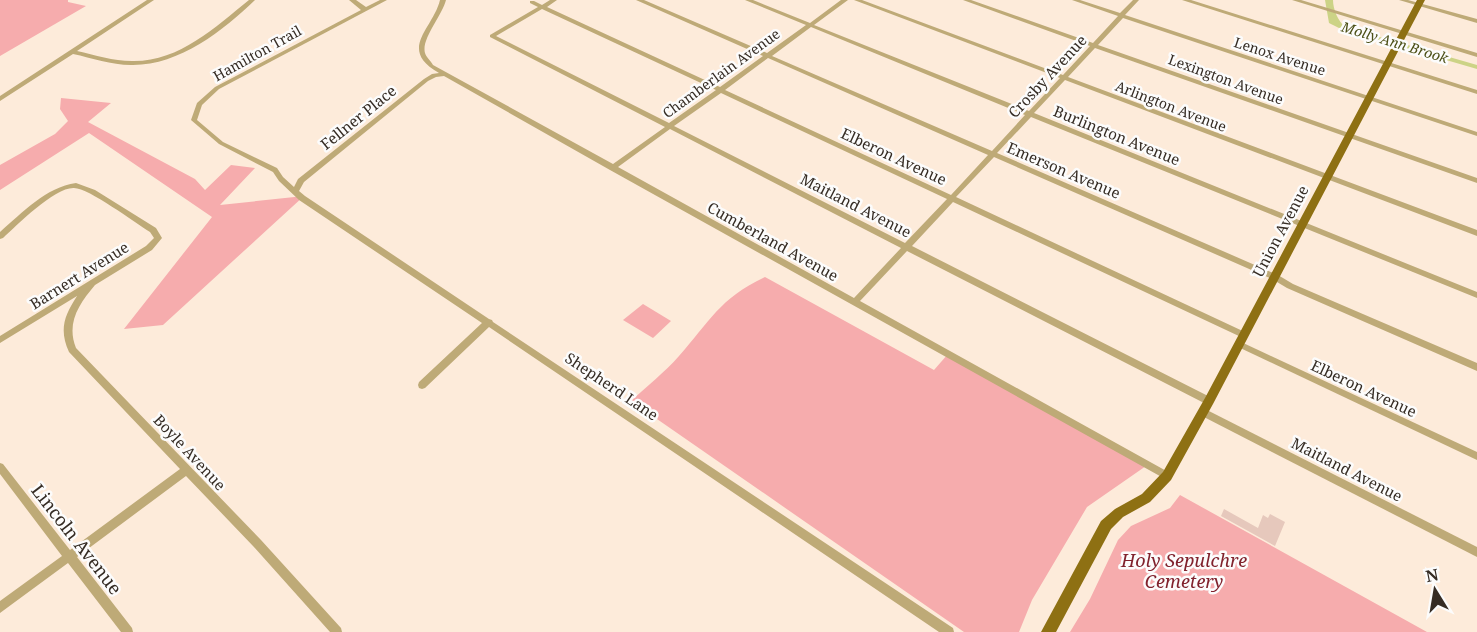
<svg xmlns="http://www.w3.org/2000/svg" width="1477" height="632" font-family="'Noto Serif',serif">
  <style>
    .green { fill: #f6acad }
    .water { fill: #ccd386 }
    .building { fill: #e6c8bc }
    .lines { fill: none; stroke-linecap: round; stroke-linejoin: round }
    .minor { fill: #beaa77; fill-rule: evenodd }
    .major { fill: #8e7013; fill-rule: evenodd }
    .labels { text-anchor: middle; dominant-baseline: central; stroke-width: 5; stroke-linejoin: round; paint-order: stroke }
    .far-water-label { font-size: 14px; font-style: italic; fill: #4b4f16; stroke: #fcfcfc }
    .far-street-label { font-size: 14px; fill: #352c24; stroke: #fcfcfc }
    .street-label { font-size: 15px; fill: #352c24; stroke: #fcfcfc }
    .near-street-label { font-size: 18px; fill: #352c24; stroke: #fcfcfc }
    .near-park-label { font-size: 18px; font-style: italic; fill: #81222d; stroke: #fcfcfc }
  </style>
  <rect width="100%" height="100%" fill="#fdebda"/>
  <g class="green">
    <polygon points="0,0 68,0 68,2 86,6 0,56"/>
    <polygon points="61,98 111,103 88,122 195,179 205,190 231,165 255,168 220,205 304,196 163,325 124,329 212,217 89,133 0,190 0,165 55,134 68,121 60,109"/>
    <path d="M765,277L934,370L948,354L1146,466L1087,507L1032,600L1019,632H964L631,401C647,386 665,372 679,356C710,321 720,298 765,277Z"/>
    <polygon points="643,304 671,321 653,338 623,320"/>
    <polygon points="1180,495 1427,632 1070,632 1090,599 1118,540 1131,526 1170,508"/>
  </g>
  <path class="water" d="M1325,0H1333C1333,9 1338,21 1345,27L1477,65V69L1343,30L1329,23Z"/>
  <polygon class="building" points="1224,509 1258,528 1263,515 1268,518 1270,514 1285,522 1275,546 1221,516"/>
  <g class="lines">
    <g class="minor">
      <path d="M147,0H154L77,51C95,55 113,61 132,61C179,62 214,28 249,0H255C223,31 178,66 131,65C111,65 92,58 73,54L0,101V96Z"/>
      <path d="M349,0H356L366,7L380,0H387L219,89L202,105L197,120L223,142L277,168L283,177L294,187L298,179L424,79L432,74L439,73C397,49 433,29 440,0H446C442,16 421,39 425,53C426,57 431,61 433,65L613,164L665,127L490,37V35L538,7L530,3V1H534L542,5L550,0H557L547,7L720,87L763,56L636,0H644L767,53L806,25L745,0H753L810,23L841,0H848L814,25L1029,111L1060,78L854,0H862L1063,75L1090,46L963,0H971L1093,43L1118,16L1072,0H1080L1120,13L1133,0H1139L1125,15L1477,132V136L1123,18L1098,45L1477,178V183L1095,48L1068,77L1477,230V236L1065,80L1034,113L1477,292V298L1031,117L997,153L1278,275L1293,284L1477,363V371L1287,288L1272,279L994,157L956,197L1247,333L1248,335L1247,337H1241L953,202L912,246L1212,398L1213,401L1212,404L1209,405L1206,404L907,251L860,301L1170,473L1172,476L1170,479L1167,480L610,170L444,76L436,77L428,81L304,182L299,191L305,196L489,319L492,320L493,322L953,628L954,632H939L489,327L425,388L422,389L419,388L418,385L419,382L482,323L299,200L279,181L273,172L219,144L191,120L197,103L215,87L361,10ZM542,9L716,90L669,123L496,36ZM811,27L1025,115L992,151L772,56ZM768,58L988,155L951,195L725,90ZM721,93L947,199L905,243L674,126ZM670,129L901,248L854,298L618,167Z"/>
      <polygon points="1182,0 1191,0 1477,90 1477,94"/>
      <polygon points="1292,0 1301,0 1477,53 1477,57"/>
      <polygon points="1399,0 1408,0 1477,19 1477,23"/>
      <path d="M76,183L95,190L156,228L162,238L152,250L95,285C79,304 66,323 76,348L261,540L341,628L342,632H330L253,546L186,476L77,557L132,628L133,632H121L68,563L0,613V601L62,556L0,474V463L3,464L70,550L180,469L69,352C59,330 64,316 77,296L0,343V336L146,246L154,238L150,232C135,223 89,188 74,188C55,187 17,225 3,238L0,239V232C22,213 46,187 76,183Z"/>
      <polygon points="1239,341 1477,452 1477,460 1236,346 1235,344 1236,342"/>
      <polygon points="1203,408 1477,547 1477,557 1200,415 1198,412 1200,409"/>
    </g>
    <polygon class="major" points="1417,0 1425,0 1213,404 1171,480 1150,502 1123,517 1111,529 1056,632 1041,632 1101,521 1115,509 1142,494 1163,472 1205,398"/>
  </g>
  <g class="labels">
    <g class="far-water-label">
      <text transform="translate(1395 42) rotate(17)">Molly Ann Brook</text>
    </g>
    <g class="far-street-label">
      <text transform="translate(257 53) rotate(-29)">Hamilton Trail</text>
      <text transform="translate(1280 56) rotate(18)">Lenox Avenue</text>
      <text transform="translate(721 73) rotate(-36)">Chamberlain Avenue</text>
      <text transform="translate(1226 79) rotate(20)">Lexington Avenue</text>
      <text transform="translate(1171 106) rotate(21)">Arlington Avenue</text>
    </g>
    <g class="street-label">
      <text transform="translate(1047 76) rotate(-47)">Crosby Avenue</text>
      <text transform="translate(358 117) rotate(-39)">Fellner Place</text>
      <text transform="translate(1117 135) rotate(22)">Burlington Avenue</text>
      <text transform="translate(894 156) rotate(25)">Elberon Avenue</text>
      <text transform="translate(1064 170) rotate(23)">Emerson Avenue</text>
      <text transform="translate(856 205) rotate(27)">Maitland Avenue</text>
      <text transform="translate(1280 231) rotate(-62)">Union Avenue</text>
      <text transform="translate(773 241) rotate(29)">Cumberland Avenue</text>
      <text transform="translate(79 275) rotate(-32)">Barnert Avenue</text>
      <text transform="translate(612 386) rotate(34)">Shepherd Lane</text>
      <text transform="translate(1364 388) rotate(25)">Elberon Avenue</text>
      <text transform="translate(190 452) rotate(47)">Boyle Avenue</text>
      <text transform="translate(1347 469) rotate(27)">Maitland Avenue</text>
    </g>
    <g class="near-street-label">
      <text transform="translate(77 539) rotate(52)">Lincoln Avenue</text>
    </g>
    <g class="near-park-label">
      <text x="1184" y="560">Holy Sepulchre<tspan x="1184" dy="21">Cemetery</tspan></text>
    </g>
  </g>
  <g transform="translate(1435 590) rotate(349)" stroke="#fcfcfc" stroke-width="4.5" paint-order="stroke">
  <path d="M0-4.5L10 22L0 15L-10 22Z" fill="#352c24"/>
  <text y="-9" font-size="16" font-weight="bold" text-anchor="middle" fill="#352c24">N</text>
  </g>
</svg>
